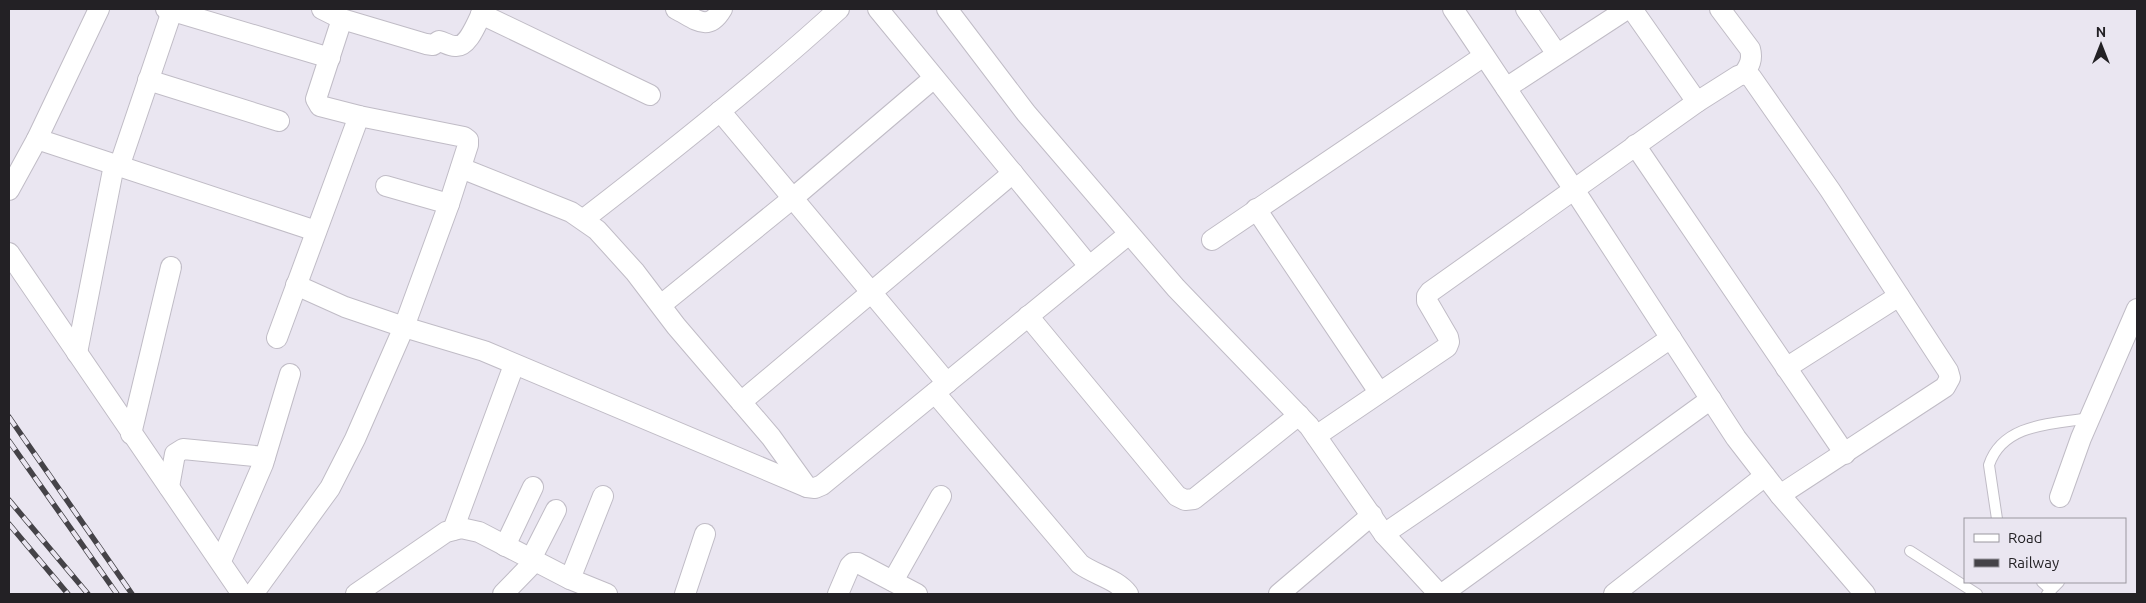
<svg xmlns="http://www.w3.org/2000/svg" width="2146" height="603" font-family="Ubuntu,sans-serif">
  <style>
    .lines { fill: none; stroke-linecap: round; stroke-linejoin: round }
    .service-casing { stroke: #c0bcc6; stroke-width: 12 }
    .minor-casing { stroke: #c0bcc6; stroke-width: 22 }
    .service { stroke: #fff; stroke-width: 10 }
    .minor { stroke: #fff; stroke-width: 20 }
    .rail-casing { stroke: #454348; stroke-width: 5.5 }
    .rail { stroke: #eae6f1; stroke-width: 4; stroke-dasharray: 11; stroke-linecap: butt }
  </style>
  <rect width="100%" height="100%" fill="#eae6f1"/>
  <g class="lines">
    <g class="service-casing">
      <g id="service">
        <path d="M1997,519L1989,465C2003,423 2053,424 2090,418"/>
        <polyline points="1910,551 1977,594"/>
        <polyline points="2042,582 2051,590"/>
        <polyline points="2047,594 2059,582"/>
      </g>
    </g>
    <g class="minor-casing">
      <g id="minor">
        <polyline points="166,9 330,58"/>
        <path d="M322,9L342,19L426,44L433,45L439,41C444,42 449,46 455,46C469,48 478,19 484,9"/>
        <path d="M676,9C696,19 708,33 722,9"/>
        <polyline points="878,9 1089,266"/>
        <polyline points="947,9 1026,113 1176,288 1309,426 1384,534 1439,594"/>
        <polyline points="1453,9 1573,188 1736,438 1780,495 1865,594"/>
        <polyline points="1526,9 1557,54"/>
        <polyline points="1632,9 1697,102"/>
        <path d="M1720,9L1750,49C1753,60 1749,66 1744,74"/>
        <polyline points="481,14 650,95"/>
        <polyline points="148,80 279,121"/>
        <polyline points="1506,88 1627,9"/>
        <polyline points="720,111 947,383"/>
        <polyline points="37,139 316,231"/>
        <polyline points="1635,145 1845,454"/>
        <polyline points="119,167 172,11"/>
        <polyline points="461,168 571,212 597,230 635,272 676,326 771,437 807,487 815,488 822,485 1129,234"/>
        <polyline points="386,186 449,204"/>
        <polyline points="9,190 37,139 99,9"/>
        <polyline points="1256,209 1379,392"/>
        <path d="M584,219C671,152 758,83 839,9"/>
        <polyline points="1212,240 1484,56"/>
        <polyline points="9,253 242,594"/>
        <polyline points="296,285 345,307 404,327 484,351 807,487"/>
        <polyline points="661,305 793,198 934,78"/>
        <polyline points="1028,316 1177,496 1185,500 1194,499 1299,415"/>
        <polyline points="277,338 359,116"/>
        <polyline points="77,353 114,165"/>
        <polyline points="1786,368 1899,296"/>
        <path d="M935,393L1080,564C1095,575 1117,579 1128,594"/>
        <polyline points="741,402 1013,173"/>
        <polyline points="131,434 171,267"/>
        <polyline points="1316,436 1447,347 1449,342 1448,337 1427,301 1427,296 1430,292 1697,102 1738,76 1744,74 1751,77 1830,190 1948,371 1950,378 1945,387 1780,495"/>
        <polyline points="169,487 175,454 183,449 265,457"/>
        <polyline points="2060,497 2081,438 2137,309"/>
        <polyline points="453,530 514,365"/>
        <polyline points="1384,534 1671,338"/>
        <polyline points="505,546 533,487"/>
        <polyline points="531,559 556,510"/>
        <polyline points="221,561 263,464 290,374"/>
        <polyline points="570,579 603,496"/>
        <polyline points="893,581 941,496"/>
        <polyline points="253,594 330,488 355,439 404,327 449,204 468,145 468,140 464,137 359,116 320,106 316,99 342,19"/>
        <polyline points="356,594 446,532 461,528 479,532 570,579 607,594"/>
        <polyline points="503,594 535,561"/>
        <polyline points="685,594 705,534"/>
        <polyline points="838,594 850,566 853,563 858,563 917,594"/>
        <polyline points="1279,594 1372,515"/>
        <polyline points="1442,594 1711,399"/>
        <polyline points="1614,594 1765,476"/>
      </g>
    </g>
    <use href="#service" class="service"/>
    <use href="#minor" class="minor"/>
    <g class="rail-casing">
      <g id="rail">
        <polyline points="9,417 132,594"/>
        <polyline points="9,441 117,594"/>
        <polyline points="9,500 88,594"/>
        <polyline points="9,524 68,594"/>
      </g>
    </g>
    <use href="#rail" class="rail"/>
  </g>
  <rect width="2146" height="603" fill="none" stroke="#232125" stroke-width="20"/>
  <rect x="1964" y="518" width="162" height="65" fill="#eae6f1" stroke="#9a979f"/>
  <rect x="1974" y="534" width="25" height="8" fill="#ffffff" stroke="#9a979f"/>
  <text x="2008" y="543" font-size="15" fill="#232125">Road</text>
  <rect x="1974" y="559" width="25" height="8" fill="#454348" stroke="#9a979f"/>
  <text x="2008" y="568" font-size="15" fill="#232125">Railway</text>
  <g transform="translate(2101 45)" stroke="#eae6f1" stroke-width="4" paint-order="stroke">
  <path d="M0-4L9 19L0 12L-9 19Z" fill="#232125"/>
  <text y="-8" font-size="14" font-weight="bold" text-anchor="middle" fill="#232125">N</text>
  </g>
</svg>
